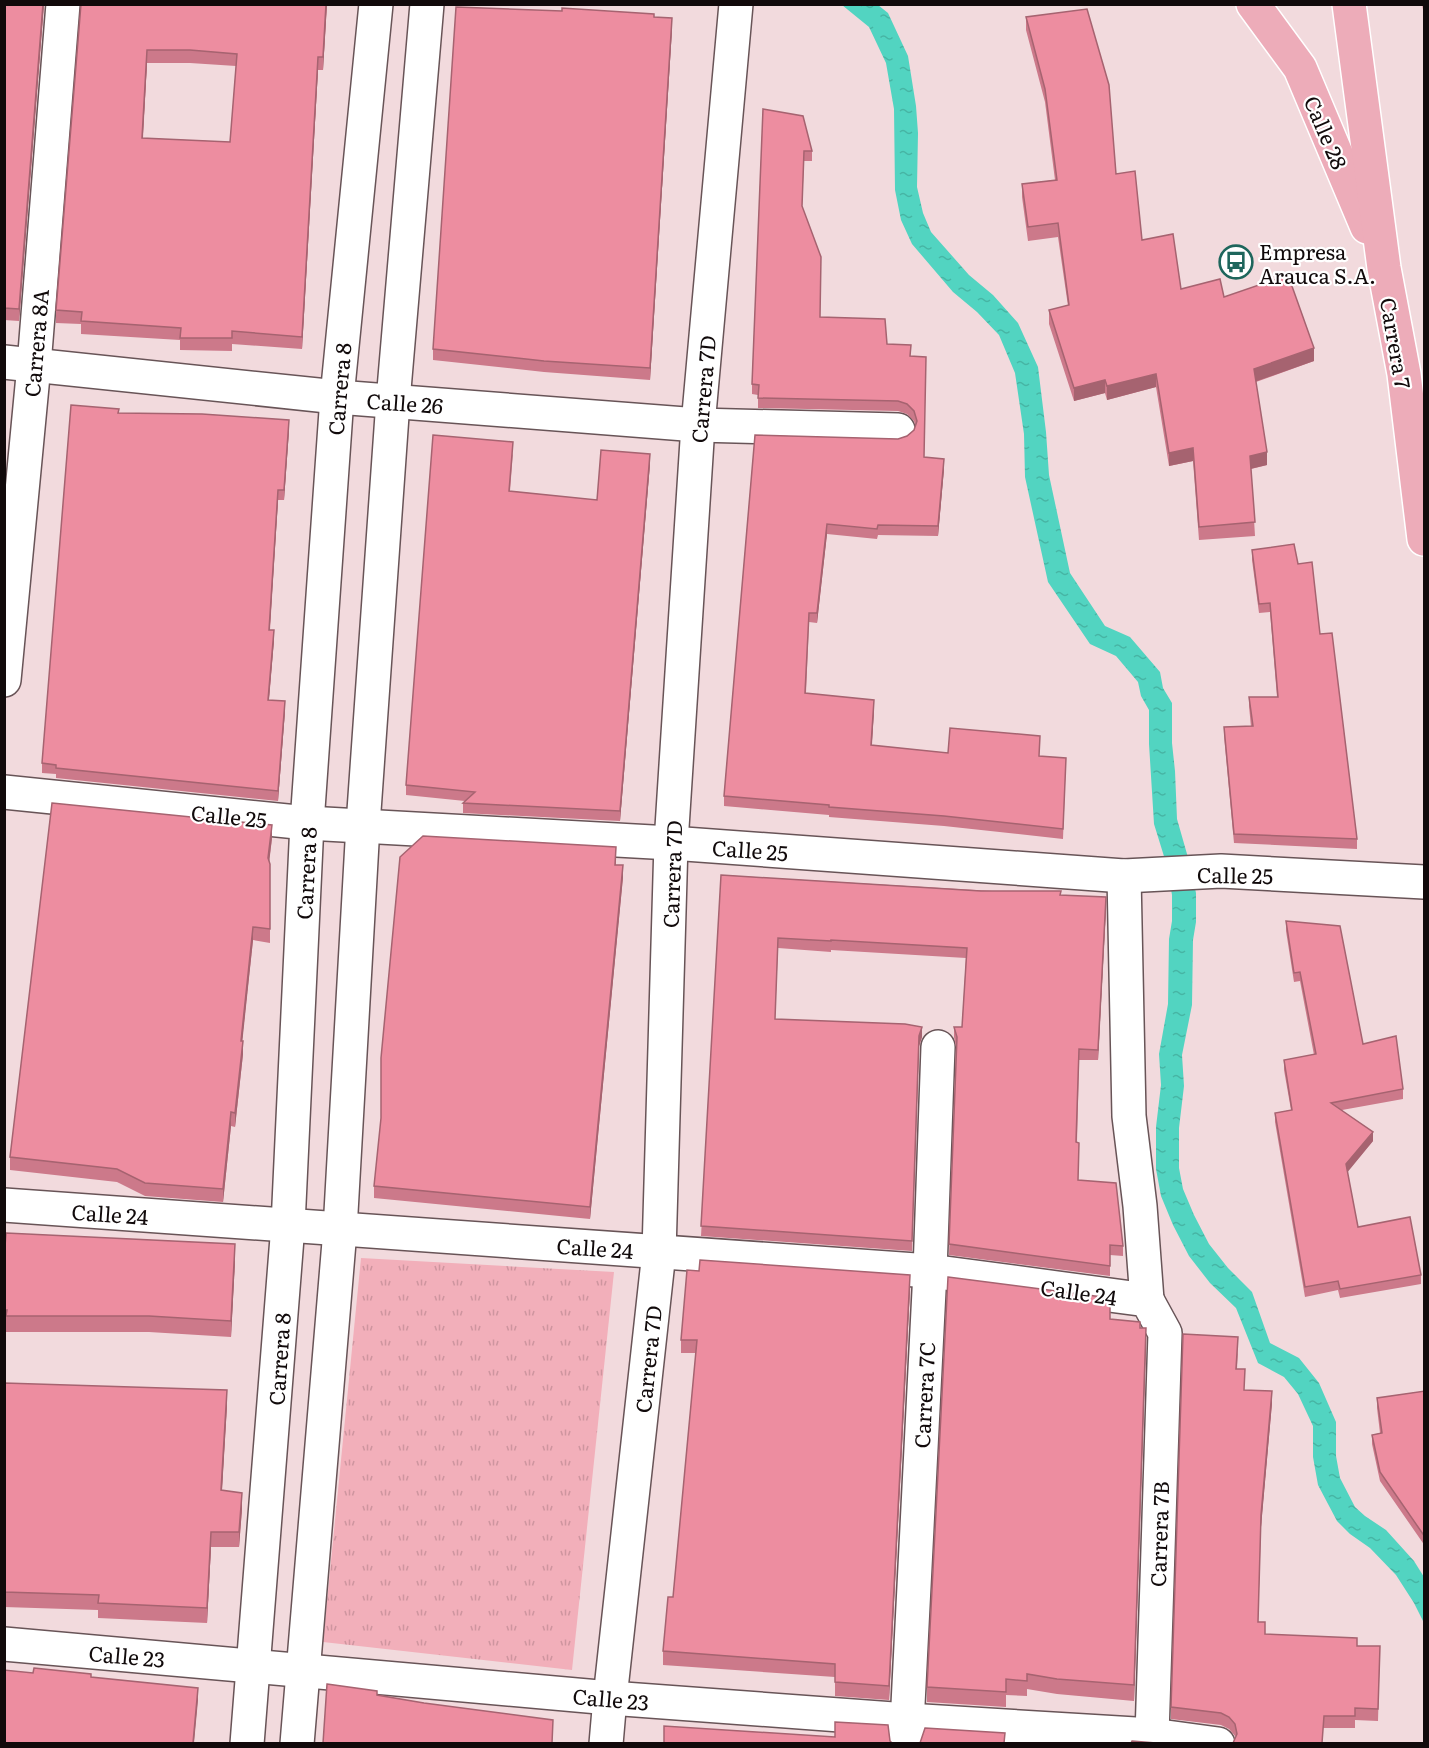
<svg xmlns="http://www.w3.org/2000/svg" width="1429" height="1748" font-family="Literata,serif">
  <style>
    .grass { fill: url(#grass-tufts) }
    .water { fill: url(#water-ripples) }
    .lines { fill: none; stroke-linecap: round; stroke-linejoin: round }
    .minor-casing { stroke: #685457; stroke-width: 36 }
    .major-casing { stroke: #fff; stroke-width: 36 }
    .minor { stroke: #fff; stroke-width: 33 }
    .major { stroke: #edacb9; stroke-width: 33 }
    .wall { fill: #cc798a; fill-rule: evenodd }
    .shaded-wall { fill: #a66370 }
    .building { fill: #ed8da0; stroke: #a66370; stroke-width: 1.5; fill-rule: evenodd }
    .labels { text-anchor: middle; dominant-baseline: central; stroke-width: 4.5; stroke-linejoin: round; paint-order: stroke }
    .street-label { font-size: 21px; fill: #110a0b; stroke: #fff }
    .poi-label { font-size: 21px; fill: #110a0b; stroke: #fff; text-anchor: start }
  </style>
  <defs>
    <pattern id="grass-tufts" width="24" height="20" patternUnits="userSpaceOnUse" patternTransform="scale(1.5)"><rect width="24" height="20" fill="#f2afba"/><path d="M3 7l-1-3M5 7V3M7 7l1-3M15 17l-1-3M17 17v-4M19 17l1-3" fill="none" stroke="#ce959f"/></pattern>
    <pattern id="water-ripples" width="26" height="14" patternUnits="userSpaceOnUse" patternTransform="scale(1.5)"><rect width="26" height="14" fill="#52d4c1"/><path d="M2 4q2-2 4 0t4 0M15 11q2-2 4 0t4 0" fill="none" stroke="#46b5a4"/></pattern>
  </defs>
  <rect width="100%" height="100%" fill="#f2dadd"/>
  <polygon class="grass" points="361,1258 614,1272 572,1670 323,1642"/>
  <polygon class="water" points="842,5 878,5 888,13 908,56 916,106 918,133 917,187 923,213 931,232 969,275 993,295 1018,323 1038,367 1046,432 1049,475 1070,573 1105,626 1130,637 1160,672 1163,688 1172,703 1172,743 1175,771 1177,819 1189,861 1196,893 1196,922 1193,940 1192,1005 1182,1055 1184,1086 1179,1128 1179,1168 1183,1189 1194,1215 1209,1244 1228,1268 1252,1292 1270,1343 1299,1358 1319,1383 1336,1422 1336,1456 1340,1478 1355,1507 1365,1516 1386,1530 1414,1561 1424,1577 1424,1623 1414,1603 1396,1575 1370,1548 1350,1534 1337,1521 1318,1485 1313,1457 1313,1426 1298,1394 1284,1377 1258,1363 1236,1308 1210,1283 1189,1256 1173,1225 1161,1196 1156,1169 1156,1127 1161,1085 1159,1054 1168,1004 1169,939 1172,921 1172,895 1167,866 1154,824 1149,744 1149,710 1141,696 1138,682 1116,656 1090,644 1048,582 1025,477 1024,434 1015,373 999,335 977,312 953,292 912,244 901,220 895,190 894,109 886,63 869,27"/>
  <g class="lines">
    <g class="minor-casing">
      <g id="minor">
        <polyline points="4,362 337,397 698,425 898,430"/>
        <polyline points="4,680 34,365 63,4"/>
        <polyline points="4,792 307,823 671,843 1124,876 1221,871 1424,882"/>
        <polyline points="1124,876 1129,1116 1140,1206 1147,1300"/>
        <polyline points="4,1205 930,1271 1147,1300 1165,1333 1152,1735"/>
        <polyline points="4,1644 610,1698 907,1720 1152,1735 1218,1744"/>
        <polyline points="247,1744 288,1225 307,823 337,397 376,4"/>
        <polyline points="297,1744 340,1230 363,825 393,401 427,4"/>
        <polyline points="606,1744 610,1698 659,1252 671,843 698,425 736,4"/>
        <polyline points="906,1744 930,1271 938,1047"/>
      </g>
    </g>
    <g class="major-casing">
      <g id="major">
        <polyline points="1253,4 1300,68 1367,227"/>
        <polyline points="1349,4 1384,268 1404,374 1424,539"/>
      </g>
    </g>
    <use href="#minor" class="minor"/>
    <use href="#major" class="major"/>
  </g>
  <g class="wall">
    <polygon points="4,4 44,4 19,321 4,320"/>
    <path d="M81,4H327L323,70H318L302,349L232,344V351L180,350V340L81,334V324L56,323V310ZM147,63H190L236,66L230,142L143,138Z"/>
    <polygon points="1422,4 1425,4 1425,20"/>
    <polygon points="654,17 672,29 650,380 544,372 433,360 433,349"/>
    <polygon points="1026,17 1116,174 1142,240 1181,289 1224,297 1314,361 1256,382 1267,465 1251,469 1255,536 1199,540 1193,461 1169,466 1156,387 1107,400 1105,393 1074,401 1049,324 1049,310 1068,306 1058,237 1028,241 1022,197 1022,184 1055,180 1045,102 1026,30"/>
    <polygon points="763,109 812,151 812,161 804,161 802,208 820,317 887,344 911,356 924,457 944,469 938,536 878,535 877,539 827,534 817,623 809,622 806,693 874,710 872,745 948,753 1066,758 1063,839 944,826 829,817 829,815 724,806 724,796 755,435 898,439 907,436 914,430 915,425 914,421 907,414 898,411 758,408 758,395 752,394 752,384"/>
    <polygon points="119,413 289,430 284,500 278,500 270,630 274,640 269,700 285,711 278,801 56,778 56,774 42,773 42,763"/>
    <polygon points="513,452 510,491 597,500 650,464 620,821 463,813 463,803 465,801 406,795 406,785"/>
    <polygon points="1252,550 1298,564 1320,634 1357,839 1357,849 1234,843 1224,736 1224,727 1251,727 1249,706 1249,697 1277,697 1270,612 1259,613 1252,560"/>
    <polygon points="272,838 269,861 270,864 270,943 253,940 242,1041 243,1054 235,1127 231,1126 223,1202 145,1196 117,1182 10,1170 10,1157"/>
    <polygon points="616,859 616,865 623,877 590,1219 374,1198 374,1186"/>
    <polygon points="721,875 1060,895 1106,908 1098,1060 1079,1060 1077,1142 1078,1180 1123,1246 1123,1256 1110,1255 1110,1276 949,1255 956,1047 954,1037 954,1027 962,1027 966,958 831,950 831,952 778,948 775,1019 922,1037 919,1046 912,1251 701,1236"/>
    <polygon points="1286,921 1363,1044 1403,1089 1403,1099 1342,1110 1373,1141 1347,1172 1358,1227 1421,1275 1421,1284 1340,1298 1338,1290 1305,1297 1275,1122 1275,1113 1291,1110 1284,1070 1284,1060 1314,1055 1300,981 1294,982 1286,931"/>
    <polygon points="4,1260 235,1261 231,1337 149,1332 6,1332 6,1326 4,1326"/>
    <polygon points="910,1288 889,1700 835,1696 835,1677 663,1665 663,1651 673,1597 696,1353 681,1353 681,1340"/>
    <polygon points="1110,1319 1140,1328 1146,1344 1134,1701 1057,1694 1027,1689 1027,1696 1006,1695 1006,1707 927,1702 927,1687"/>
    <polygon points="1238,1349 1237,1369 1244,1390 1272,1403 1261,1527 1258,1622 1265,1634 1357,1646 1380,1646 1378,1721 1355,1720 1355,1728 1324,1728 1235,1736 1229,1729 1221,1725 1171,1719 1171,1707"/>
    <polygon points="4,1383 227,1405 222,1491 242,1509 239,1547 211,1547 207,1623 98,1618 98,1610 4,1607"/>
    <polygon points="1425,1391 1425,1546 1380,1481 1372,1444 1372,1435 1380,1433 1377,1408 1377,1398"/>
  </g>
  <g class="shaded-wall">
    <polygon points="43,4 44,4 19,321 19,309"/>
    <polygon points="326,4 327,4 323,70 323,57"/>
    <polygon points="672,18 672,29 650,380 650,368"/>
    <polygon points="147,50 147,63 142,150 142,138"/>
    <polygon points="318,57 318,70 302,349 302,337"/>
    <polygon points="1314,348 1314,361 1254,382 1254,369"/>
    <polygon points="1156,374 1156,387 1107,400 1107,386"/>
    <polygon points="1105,380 1105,393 1074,401 1074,388"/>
    <polygon points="289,420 289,430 284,500 284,490"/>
    <polygon points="1193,448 1193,461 1169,466 1169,453"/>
    <polygon points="1267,452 1267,465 1250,469 1250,456"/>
    <polygon points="650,454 650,464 620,821 620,811"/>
    <polygon points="944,459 944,469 938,536 938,526"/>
    <polygon points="278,490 278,500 269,640 269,630"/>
    <polygon points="827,524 827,534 817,623 817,613"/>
    <polygon points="274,630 274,640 268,710 268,700"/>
    <polygon points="874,700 874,710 871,755 871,745"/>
    <polygon points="285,701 285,711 278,801 278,791"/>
    <polygon points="272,825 272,838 268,872 268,858"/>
    <polygon points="623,865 623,877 590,1219 590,1207"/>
    <polygon points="1106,897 1106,908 1098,1060 1098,1050"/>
    <polygon points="253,927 253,940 241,1054 241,1041"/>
    <polygon points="922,1027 922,1037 919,1046 912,1251 919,1036"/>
    <polygon points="243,1041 243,1054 235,1127 235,1113"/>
    <polygon points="231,1112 231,1126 223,1202 223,1189"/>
    <polygon points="1373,1132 1373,1141 1346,1174 1346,1164"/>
    <polygon points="235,1244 235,1261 231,1337 231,1321"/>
    <polygon points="910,1275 910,1288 889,1700 889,1686"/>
    <polygon points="1146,1328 1146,1344 1134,1701 1134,1685"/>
    <polygon points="227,1390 227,1405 221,1506 221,1490"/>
    <polygon points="1272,1391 1272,1403 1261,1527 1261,1515"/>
    <polygon points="242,1493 242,1509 239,1547 239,1532"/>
    <polygon points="211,1532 211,1547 207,1623 207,1608"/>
    <polygon points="198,1688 198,1700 194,1743 193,1743"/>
  </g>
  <g class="building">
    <polygon points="4,4 43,4 19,309 4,308"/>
    <path d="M81,4H326L323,57H318L302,337L232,331V338H180L181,328L81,321L82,312L56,310ZM147,50H190L237,54L230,142L142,138Z"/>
    <polygon points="456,7 562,11 562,8 654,14 654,17 672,18 650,368 544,361 433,349"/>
    <polygon points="1087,9 1109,85 1116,174 1135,171 1142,240 1173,234 1181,289 1220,279 1224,297 1288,275 1314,348 1254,369 1267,452 1250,456 1255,522 1199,527 1193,448 1169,453 1156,374 1107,386 1105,380 1074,388 1049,310 1069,305 1058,223 1028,227 1022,184 1057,180 1045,89 1026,17"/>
    <polygon points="763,109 803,116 812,151 804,151 802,206 821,257 820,317 885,319 887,344 911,345 910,356 926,357 924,457 944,459 938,526 878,525 877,529 827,524 817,613 809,613 805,693 874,700 871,745 948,753 950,728 1040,736 1039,756 1066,758 1063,829 944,816 829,807 829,805 724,796 755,435 898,439 907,436 914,430 917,421 914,411 907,404 898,401 758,398 759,385 752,384"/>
    <polygon points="71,405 119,409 118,413 202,414 289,420 284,490 278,490 269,630 274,630 268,700 285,701 278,791 56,768 56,765 42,763"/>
    <polygon points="433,435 513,442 509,491 597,500 601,450 650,454 620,811 463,803 475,792 406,785"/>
    <polygon points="1294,544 1298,564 1312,562 1320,634 1332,633 1357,839 1234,834 1224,727 1253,726 1249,697 1278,697 1270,603 1259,604 1252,550"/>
    <polygon points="52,803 272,825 268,858 270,864 270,929 253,927 241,1041 243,1041 235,1113 231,1112 223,1189 145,1183 117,1169 10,1157"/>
    <polygon points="423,836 616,847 615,865 623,865 590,1207 374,1186 381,1118 381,1058 400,857"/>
    <polygon points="721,875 981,891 1061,891 1060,895 1106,897 1098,1050 1079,1049 1076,1142 1079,1143 1078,1180 1116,1183 1123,1246 1110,1245 1110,1266 949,1244 957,1037 954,1027 962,1027 967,948 831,940 831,941 778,938 775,1019 905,1024 922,1027 919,1036 912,1241 701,1226"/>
    <polygon points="1286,921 1340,926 1363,1044 1396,1036 1403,1089 1331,1103 1373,1132 1346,1164 1358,1227 1410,1217 1421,1275 1340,1289 1338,1281 1305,1287 1275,1113 1292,1110 1284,1060 1316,1054 1300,972 1294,973"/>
    <polygon points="6,1233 235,1244 231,1321 149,1316 6,1316 7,1310 4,1310 4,1260"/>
    <polygon points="700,1260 910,1275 889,1686 835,1682 835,1664 663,1651 668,1597 673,1597 697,1340 681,1340 687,1270 699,1271"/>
    <polygon points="948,1277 1110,1298 1110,1319 1140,1322 1140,1328 1146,1328 1134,1685 1057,1679 1027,1674 1027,1681 1006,1679 1006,1692 927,1687"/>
    <polygon points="1183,1334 1238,1337 1236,1369 1245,1369 1244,1390 1272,1391 1261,1515 1258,1622 1265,1622 1265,1634 1357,1638 1357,1646 1380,1646 1378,1709 1355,1708 1355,1716 1324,1716 1322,1743 1233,1743 1237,1734 1235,1724 1229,1717 1221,1713 1171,1707"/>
    <polygon points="4,1383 227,1390 221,1490 242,1493 239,1532 211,1532 207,1608 98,1603 99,1595 4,1592"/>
    <polygon points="1425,1391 1425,1537 1380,1472 1372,1435 1382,1433 1377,1398"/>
    <polygon points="34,1668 91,1674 91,1677 198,1688 193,1743 4,1743 4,1670 33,1673"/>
    <polygon points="327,1684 377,1691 377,1695 424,1703 553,1720 552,1743 323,1743"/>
    <polygon points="835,1722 888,1725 890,1741 892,1743 664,1743 664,1726 835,1737"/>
    <polygon points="925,1728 1005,1733 1004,1743 920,1743"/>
    <polygon points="1132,1741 1156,1743 1131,1743"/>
  </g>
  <defs>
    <g id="bus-ring" transform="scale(1.725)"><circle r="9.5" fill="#fff" stroke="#1e665c" stroke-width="1.5"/><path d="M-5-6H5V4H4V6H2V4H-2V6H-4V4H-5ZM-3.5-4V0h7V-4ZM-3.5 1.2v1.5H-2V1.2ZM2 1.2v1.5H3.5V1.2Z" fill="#1e665c"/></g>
  </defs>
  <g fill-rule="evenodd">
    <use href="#bus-ring" x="1236" y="262"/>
  </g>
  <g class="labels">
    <g class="street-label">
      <text transform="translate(1327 132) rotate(67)">Calle 28</text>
      <text transform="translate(35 343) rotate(-85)">Carrera 8A</text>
      <text transform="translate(1397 343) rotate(80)">Carrera 7</text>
      <text transform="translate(338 389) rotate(-85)">Carrera 8</text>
      <text transform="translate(702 389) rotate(-85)">Carrera 7D</text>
      <text transform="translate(405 402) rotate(4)">Calle 26</text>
      <text transform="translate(229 815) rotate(6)">Calle 25</text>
      <text transform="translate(750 849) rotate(4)">Calle 25</text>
      <text transform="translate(305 873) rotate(-87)">Carrera 8</text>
      <text transform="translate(671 874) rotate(-88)">Carrera 7D</text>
      <text transform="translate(1235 874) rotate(1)">Calle 25</text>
      <text transform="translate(110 1213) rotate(4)">Calle 24</text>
      <text transform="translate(595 1247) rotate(4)">Calle 24</text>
      <text transform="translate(1079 1291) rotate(8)">Calle 24</text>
      <text transform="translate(278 1359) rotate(-86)">Carrera 8</text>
      <text transform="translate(647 1359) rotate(-84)">Carrera 7D</text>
      <text transform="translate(923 1395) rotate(-87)">Carrera 7C</text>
      <text transform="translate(1158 1534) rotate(-88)">Carrera 7B</text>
      <text transform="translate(127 1655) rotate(5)">Calle 23</text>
      <text transform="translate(611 1698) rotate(5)">Calle 23</text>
    </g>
    <g class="poi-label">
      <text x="1259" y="250">Empresa<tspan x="1259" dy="24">Arauca S.A.</tspan></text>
    </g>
  </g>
  <rect width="1429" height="1748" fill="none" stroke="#110a0b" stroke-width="12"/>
</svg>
